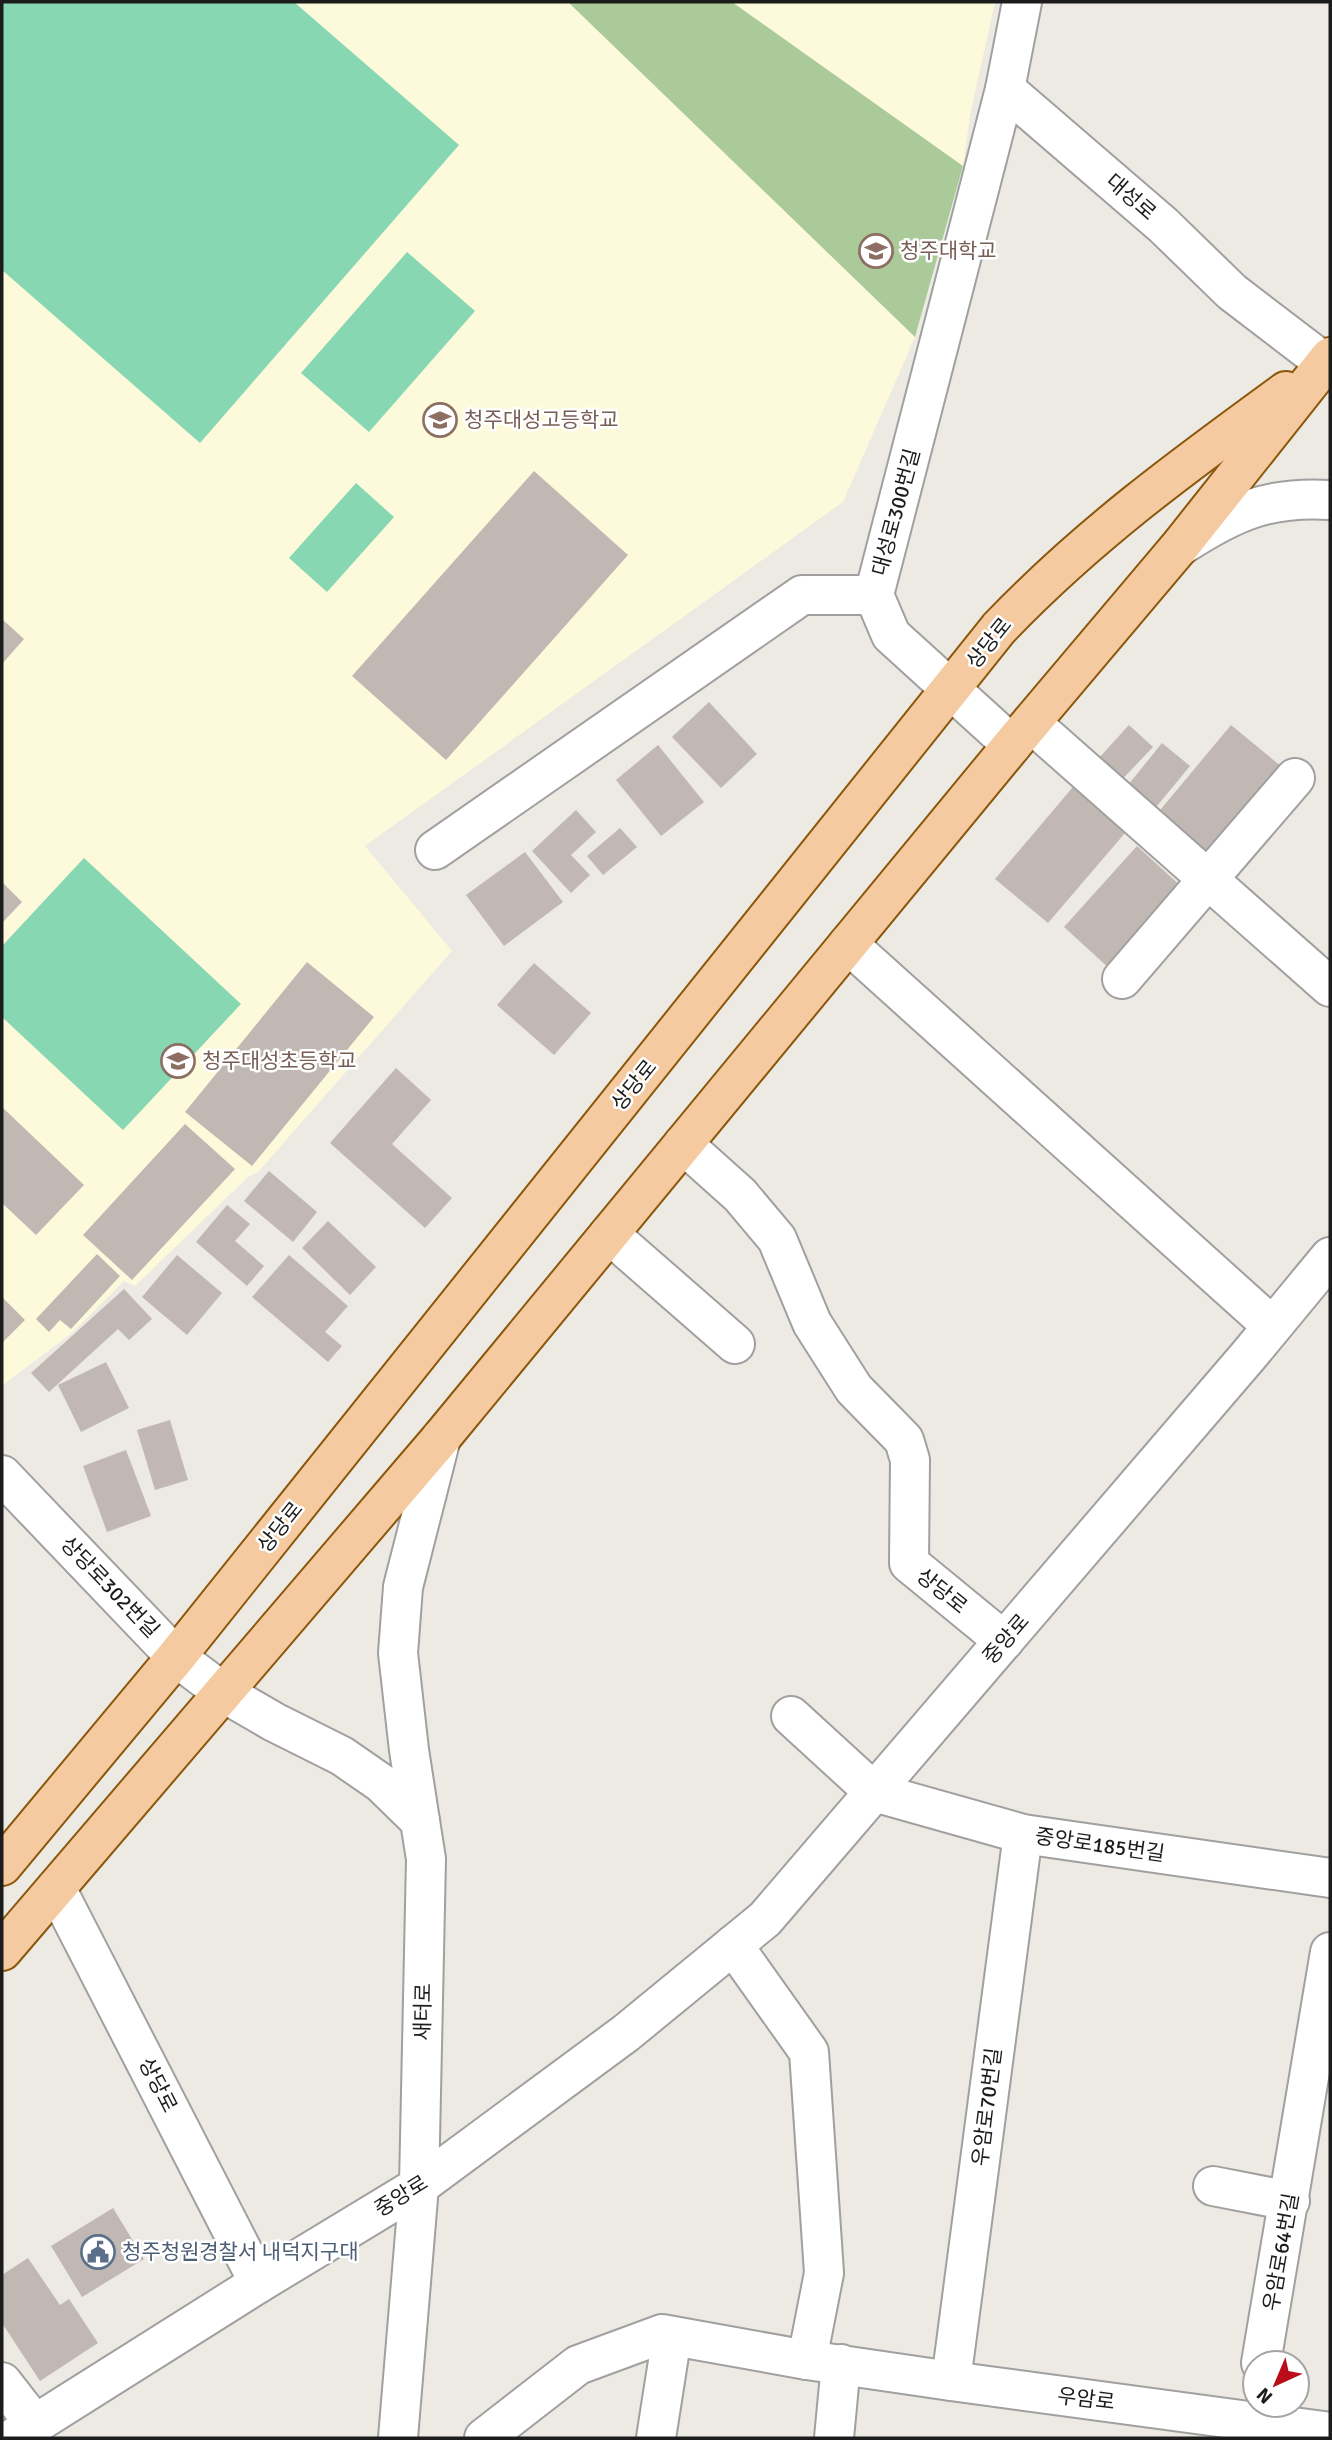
<svg xmlns="http://www.w3.org/2000/svg" width="1332" height="2440" font-family="Signika,'Noto Sans KR',sans-serif">
  <style>
    .education { fill: #fdfadc }
    .forest { fill: #abca9a }
    .pitch { fill: #86d7b2 }
    .building { fill: #c1b8b3 }
    .lines { fill: none; stroke-linecap: round; stroke-linejoin: round }
    .minor-casing { stroke: #a0a0a0; stroke-width: 42 }
    .major-casing { stroke: #8b570a; stroke-width: 42 }
    .minor { stroke: #fff; stroke-width: 38 }
    .major { stroke: #f5caa0; stroke-width: 38 }
    .labels { text-anchor: middle; dominant-baseline: central; stroke-width: 5; stroke-linejoin: round; paint-order: stroke }
    .street-label { font-size: 21px; fill: #1c1c1c; stroke: #fff }
    .education-label { font-size: 21px; fill: #785e54; stroke: #fff; text-anchor: start }
    .service-label { font-size: 21px; fill: #4e5e75; stroke: #fff; text-anchor: start }
  </style>
  <rect width="100%" height="100%" fill="#ede9e3"/>
  <polygon class="education" points="2,2 995,2 970,115 963,166 915,337 843,502 365,846 452,951 258,1172 248,1177 135,1286 124,1281 72,1333 4,1384 2,1384"/>
  <polygon class="forest" points="568,2 732,2 963,166 915,337"/>
  <g class="pitch">
    <polygon points="2,2 294,2 459,145 200,443 2,270"/>
    <polygon points="407,252 475,311 369,432 301,373"/>
    <polygon points="356,483 394,517 327,592 289,558"/>
    <polygon points="84,858 241,1004 123,1130 2,1017 2,946"/>
  </g>
  <g class="building">
    <polygon points="534,471 628,555 446,760 352,676"/>
    <polygon points="2,619 24,639 2,664"/>
    <polygon points="709,702 757,754 721,788 672,737"/>
    <polygon points="1129,725 1153,747 1112,790 1089,769"/>
    <polygon points="1231,725 1288,772 1214,863 1156,815"/>
    <polygon points="1162,743 1190,766 1147,818 1120,795"/>
    <polygon points="658,745 704,802 661,836 616,780"/>
    <polygon points="1078,781 1131,826 1048,923 995,879"/>
    <polygon points="576,810 596,832 571,855 590,875 571,893 532,851"/>
    <polygon points="620,828 637,847 603,875 587,856"/>
    <polygon points="1137,846 1184,889 1111,970 1064,927"/>
    <polygon points="525,852 563,902 504,946 466,895"/>
    <polygon points="2,882 22,902 2,923"/>
    <polygon points="307,962 374,1017 252,1166 185,1112"/>
    <polygon points="534,963 591,1013 554,1055 497,1005"/>
    <polygon points="396,1068 431,1100 392,1144 452,1198 425,1228 330,1143"/>
    <polygon points="2,1107 84,1185 36,1235 2,1203"/>
    <polygon points="185,1124 235,1169 132,1280 83,1235"/>
    <polygon points="269,1171 317,1212 293,1242 244,1201"/>
    <polygon points="227,1205 250,1224 235,1241 264,1266 247,1286 196,1242"/>
    <polygon points="328,1221 376,1267 350,1295 302,1248"/>
    <polygon points="97,1254 120,1276 71,1329 60,1320 49,1332 36,1319"/>
    <polygon points="177,1255 222,1293 187,1335 142,1297"/>
    <polygon points="289,1255 348,1306 325,1332 342,1346 328,1362 252,1297"/>
    <polygon points="124,1289 152,1319 129,1340 118,1329 49,1392 31,1373"/>
    <polygon points="2,1297 25,1320 2,1343"/>
    <polygon points="106,1362 129,1408 81,1432 58,1385"/>
    <polygon points="170,1420 188,1480 155,1490 137,1430"/>
    <polygon points="126,1450 151,1516 107,1532 83,1466"/>
    <polygon points="113,2208 144,2259 82,2297 51,2246"/>
    <polygon points="28,2258 60,2305 69,2299 98,2343 40,2381 2,2323 2,2275"/>
  </g>
  <g class="lines">
    <g class="minor-casing">
      <g id="minor">
        <polyline points="1022,2 1005,89 1163,225 1232,292 1330,367"/>
        <path d="M1182,545C1233,512 1268,496 1330,500"/>
        <polyline points="874,595 891,635 1012,745"/>
        <polyline points="1031,723 1330,987"/>
        <polyline points="435,850 802,595 874,595 1005,89"/>
        <polyline points="848,944 1272,1326"/>
        <polyline points="1122,979 1295,778"/>
        <polyline points="683,1144 740,1195 777,1239 812,1323 854,1389 904,1440 910,1460 909,1563 1004,1641"/>
        <polyline points="609,1234 735,1344"/>
        <polyline points="2,1475 176,1657 224,1693 274,1722 342,1756 381,1783 420,1821 426,1859 419,2186 398,2438"/>
        <polyline points="791,1716 874,1792 1023,1834 1330,1878"/>
        <polyline points="420,1821 409,1750 398,1653 403,1587 441,1438"/>
        <polyline points="56,1888 259,2283"/>
        <polyline points="733,1945 809,2052 824,2273 807,2360"/>
        <polyline points="1213,2186 1290,2201"/>
        <polyline points="1261,2363 1330,1952"/>
        <polyline points="951,2381 1023,1834"/>
        <polyline points="2,2382 34,2423"/>
        <polyline points="13,2438 259,2283 419,2186 626,2033 765,1919 1249,1355 1330,1257"/>
        <polyline points="484,2438 578,2365 662,2334 807,2360 951,2381 1330,2432"/>
        <polyline points="656,2438 672,2336"/>
        <polyline points="834,2438 841,2364"/>
      </g>
    </g>
    <g class="major-casing">
      <g id="major">
        <path d="M2,1866L176,1657L999,628C1088,535 1183,466 1286,391"/>
        <polyline points="2,1951 441,1438 1012,745 1180,546 1330,357"/>
      </g>
    </g>
    <use href="#minor" class="minor"/>
    <use href="#major" class="major"/>
  </g>
  <defs>
    <g id="university-ring" transform="scale(1.75)"><circle r="9.5" fill="#fff" stroke="#8d6e63" stroke-width="1.5"/><path d="M0-5L7-2L0 1L-7-2ZM-4 1L0 2.5L4 1V4Q0 6-4 4Z" fill="#8d6e63"/></g>
    <g id="school-ring" transform="scale(1.75)"><circle r="9.5" fill="#fff" stroke="#8d6e63" stroke-width="1.5"/><path d="M0-5L7-2L0 1L-7-2ZM-4 1L0 2.5L4 1V4Q0 6-4 4Z" fill="#8d6e63"/></g>
    <g id="civic-ring" transform="scale(1.75)"><circle r="9.5" fill="#fff" stroke="#5c6f8a" stroke-width="1.5"/><path d="M-.6-6.5H3V-4.5H.6V-3L4-1V1h2V6H-6V1h2V-1L-.6-3ZM-1.2 2.5V6h2.4V2.5Z" fill="#5c6f8a"/></g>
  </defs>
  <g fill-rule="evenodd">
    <use href="#university-ring" x="876" y="251"/>
    <use href="#school-ring" x="440" y="420"/>
    <use href="#school-ring" x="178" y="1061"/>
    <use href="#civic-ring" x="98" y="2252"/>
  </g>
  <g class="labels">
    <g class="street-label">
      <text transform="translate(1131 197) rotate(41)">대성로</text>
      <text transform="translate(896 512) rotate(-75)">대성로300번길</text>
      <text transform="translate(989 643) rotate(-51)">상당로</text>
      <text transform="translate(634 1085) rotate(-51)">상당로</text>
      <text transform="translate(280 1527) rotate(-51)">상당로</text>
      <text transform="translate(110 1587) rotate(46)">상당로302번길</text>
      <text transform="translate(942 1591) rotate(39)">상당로</text>
      <text transform="translate(1006 1639) rotate(-49)">중앙로</text>
      <text transform="translate(1100 1845) rotate(8)">중앙로185번길</text>
      <text transform="translate(423 2012) rotate(-89)">새터로</text>
      <text transform="translate(158 2085) rotate(63)">상당로</text>
      <text transform="translate(987 2107) rotate(-83)">우암로70번길</text>
      <text transform="translate(401 2196) rotate(-32)">중앙로</text>
      <text transform="translate(1281 2252) rotate(-80)">우암로64번길</text>
      <text transform="translate(1086 2399) rotate(7)">우암로</text>
    </g>
    <g class="education-label">
      <text x="900" y="251">청주대학교</text>
      <text x="464" y="420">청주대성고등학교</text>
      <text x="202" y="1061">청주대성초등학교</text>
    </g>
    <g class="service-label">
      <text x="122" y="2252">청주청원경찰서 내덕지구대</text>
    </g>
  </g>
  <rect width="1332" height="2440" fill="none" stroke="#1c1c1c" stroke-width="7"/>
  <g transform="translate(1276 2384) rotate(224)"><circle r="33" fill="#ffffff" stroke="#a4a4a4" stroke-width="2"/>
  <path d="M0-5L12 26L0 18L-12 26Z" fill="#bb0d19"/>
  <text y="-10" font-size="19" font-weight="bold" text-anchor="middle" fill="#1c1c1c">N</text>
  </g>
</svg>
